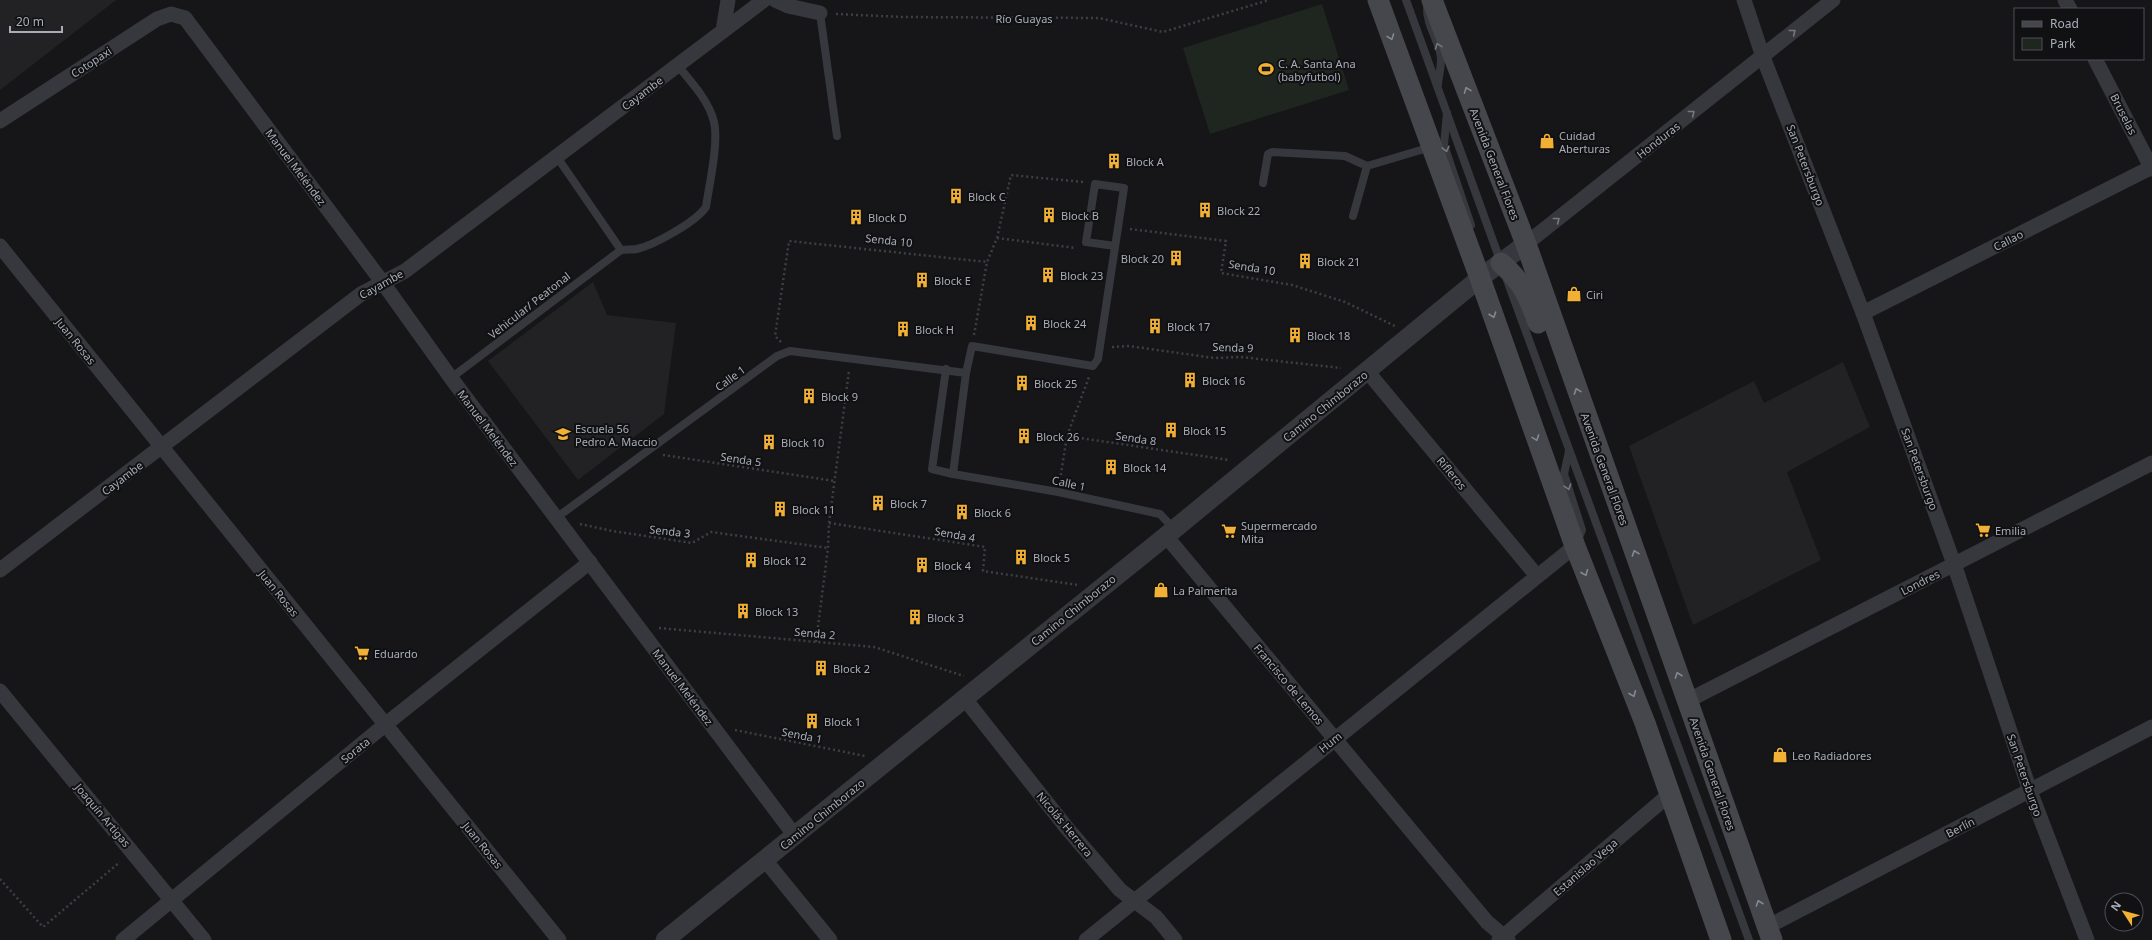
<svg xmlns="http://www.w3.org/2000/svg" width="2152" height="940" font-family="'Noto Sans',sans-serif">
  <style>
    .built { fill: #222225 }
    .green { fill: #1e261f }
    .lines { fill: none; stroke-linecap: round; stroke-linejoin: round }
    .path { stroke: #3d3f44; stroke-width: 2.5; stroke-dasharray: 2 3; stroke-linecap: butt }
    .service { stroke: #37383d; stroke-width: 8 }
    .minor { stroke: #37383d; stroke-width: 15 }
    .tertiary { stroke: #37383d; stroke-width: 19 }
    .secondary { stroke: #45474d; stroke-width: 21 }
    .oneway { stroke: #757881 }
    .oneway2 { stroke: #858993 }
    .labels { text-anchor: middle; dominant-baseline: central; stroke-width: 4; stroke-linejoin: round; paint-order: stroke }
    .street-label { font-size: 11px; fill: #a8adb8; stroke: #111113 }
    .poi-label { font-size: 11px; fill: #a8adb8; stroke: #111113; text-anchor: start }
  </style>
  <rect width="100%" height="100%" fill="#161618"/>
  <g class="built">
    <polygon points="0,0 116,0 0,90"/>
    <polygon points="593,282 607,315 676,323 664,414 578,480 488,361"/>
    <polygon points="1843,362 1870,427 1787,472 1821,560 1693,625 1629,446 1754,381 1764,403"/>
  </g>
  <polygon class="green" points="1322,4 1349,90 1210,134 1183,48"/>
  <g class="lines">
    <g class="path">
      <polyline points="836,14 902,17 1099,18 1163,32 1269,0"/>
      <polyline points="1130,229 1226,241 1221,273 1292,285 1345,302 1395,326"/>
      <polyline points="997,238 1076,248"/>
      <polyline points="974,335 987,262 997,238 1011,175 1083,182"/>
      <polyline points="781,342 775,336 789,241 987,262"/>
      <polyline points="1112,347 1129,346 1214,358 1241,357 1341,368"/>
      <polyline points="1067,436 1229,460"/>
      <polyline points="663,455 834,481"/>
      <polyline points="1060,480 1067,436 1089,377"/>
      <polyline points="829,523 985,547 983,571 1078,585"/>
      <polyline points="580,524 612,531 692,543 711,532 828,548"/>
      <polyline points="659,628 874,647 964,676"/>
      <polyline points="816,642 828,548 829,523 849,371"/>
      <polyline points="735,730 865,756"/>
      <polyline points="0,879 43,927 120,862"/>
    </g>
    <g class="service">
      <polyline points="1406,0 1501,263"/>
      <path d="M1427,6C1426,23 1436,36 1440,52C1443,62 1439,73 1438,84"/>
      <polyline points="820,13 837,136"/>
      <polyline points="1447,113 1444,145 1471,225"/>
      <polyline points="1263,183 1268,154 1272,152 1345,156 1367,166"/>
      <polyline points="1353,216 1367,166 1431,147"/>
      <path d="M621,250C626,249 632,250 637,249C654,245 696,222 706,207C709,186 719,142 714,122C709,101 692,83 678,66"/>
      <polyline points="1507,280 1749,940"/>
      <polyline points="946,369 932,469 953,474"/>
      <polyline points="966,373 972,346 1093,366 1098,359 1124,188 1095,184 1086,242 1115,246"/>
      <polyline points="451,378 621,250 557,157"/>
      <polyline points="1569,451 1564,474 1582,530 1577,542"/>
      <polyline points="556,518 777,356 790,351 966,373 953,474 1058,492 1160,514 1174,529"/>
    </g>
    <g class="minor">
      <polyline points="775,0 788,6 820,13"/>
      <polyline points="1744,0 1763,57 1863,313 1954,564 2030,791 2087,940"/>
      <polyline points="2065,0 2070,9"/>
      <polyline points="723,31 728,0"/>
      <polyline points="2095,59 2152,169"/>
      <polyline points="0,121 157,19 171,14 185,18 383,283 451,378 795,836"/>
      <polyline points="1526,244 1833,0"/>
      <path d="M0,246C185,478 373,708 559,940"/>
      <polyline points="1863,313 2152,167"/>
      <polyline points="1367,371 1537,576"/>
      <polyline points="1166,536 1487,922 1508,940"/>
      <polyline points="0,570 361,294 405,271 764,0"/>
      <polyline points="0,691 204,940"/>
      <polyline points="965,699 1066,827 1120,890 1156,917 1175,940"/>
      <polyline points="1687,701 2152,463"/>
      <polyline points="765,860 830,940"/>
      <polyline points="1767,927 2152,727"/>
      <polyline points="123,940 386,724 590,562"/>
      <polyline points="1086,940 1575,546"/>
      <polyline points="1499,940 1670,794"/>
    </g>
    <polyline class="tertiary" points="665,940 1166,536 1480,278 1526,244"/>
    <g class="secondary">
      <polyline points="1378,0 1480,278 1575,546 1645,723 1721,940"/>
      <polyline points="1432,0 1526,244 1772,940"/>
      <path d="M1501,263C1524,284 1528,295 1538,323"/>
    </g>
  </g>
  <defs><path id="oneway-chevron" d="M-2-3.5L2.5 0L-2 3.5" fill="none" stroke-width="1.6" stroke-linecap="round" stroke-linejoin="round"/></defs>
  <g class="oneway">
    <use href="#oneway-chevron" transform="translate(1793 32) rotate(-39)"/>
    <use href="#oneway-chevron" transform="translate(1438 46) rotate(-110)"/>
    <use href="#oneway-chevron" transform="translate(1692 113) rotate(-38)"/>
    <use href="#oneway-chevron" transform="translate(1446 149) rotate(76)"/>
    <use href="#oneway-chevron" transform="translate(1557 220) rotate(-38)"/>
    <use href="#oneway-chevron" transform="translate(1568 487) rotate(72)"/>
  </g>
  <g class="oneway2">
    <use href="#oneway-chevron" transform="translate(1391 37) rotate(70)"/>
    <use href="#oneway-chevron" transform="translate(1467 90) rotate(-111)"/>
    <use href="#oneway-chevron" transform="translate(1493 315) rotate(71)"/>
    <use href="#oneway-chevron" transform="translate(1577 391) rotate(-110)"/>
    <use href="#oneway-chevron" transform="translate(1536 438) rotate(70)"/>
    <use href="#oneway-chevron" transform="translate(1635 553) rotate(-109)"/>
    <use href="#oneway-chevron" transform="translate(1585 573) rotate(68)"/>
    <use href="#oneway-chevron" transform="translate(1678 675) rotate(-109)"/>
    <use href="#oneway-chevron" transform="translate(1633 694) rotate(68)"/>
    <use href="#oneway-chevron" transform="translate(1759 903) rotate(-109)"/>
  </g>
  <defs>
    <g id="stadium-bare" transform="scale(1.2)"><path d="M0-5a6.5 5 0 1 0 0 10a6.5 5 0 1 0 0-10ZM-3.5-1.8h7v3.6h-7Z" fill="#f2b134" stroke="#111113" stroke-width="2.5" paint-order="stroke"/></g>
    <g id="shop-bare" transform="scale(1.2)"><path d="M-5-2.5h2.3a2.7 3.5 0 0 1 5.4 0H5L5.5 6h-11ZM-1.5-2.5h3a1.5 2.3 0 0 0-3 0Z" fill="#f2b134" stroke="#111113" stroke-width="2.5" paint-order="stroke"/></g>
    <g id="building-bare" transform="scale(1.2)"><path d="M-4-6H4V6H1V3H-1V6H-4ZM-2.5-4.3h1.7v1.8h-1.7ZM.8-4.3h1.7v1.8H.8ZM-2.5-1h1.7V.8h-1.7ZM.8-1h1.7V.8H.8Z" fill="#f2b134" stroke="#111113" stroke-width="2.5" paint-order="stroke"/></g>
    <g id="school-bare" transform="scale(1.2)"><path d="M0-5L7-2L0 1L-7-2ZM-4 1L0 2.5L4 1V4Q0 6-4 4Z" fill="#f2b134" stroke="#111113" stroke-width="2.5" paint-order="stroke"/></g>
    <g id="supermarket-bare" transform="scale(1.2)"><path d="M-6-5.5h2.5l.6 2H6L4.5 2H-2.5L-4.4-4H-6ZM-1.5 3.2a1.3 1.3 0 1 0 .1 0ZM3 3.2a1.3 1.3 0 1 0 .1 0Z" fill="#f2b134" stroke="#111113" stroke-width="2.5" paint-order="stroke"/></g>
  </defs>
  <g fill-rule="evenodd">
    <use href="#stadium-bare" x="1266" y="69"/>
    <use href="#shop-bare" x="1547" y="141"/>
    <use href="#building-bare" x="1114" y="161"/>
    <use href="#building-bare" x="956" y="196"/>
    <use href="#building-bare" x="1205" y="210"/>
    <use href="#building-bare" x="1049" y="215"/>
    <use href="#building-bare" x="856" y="217"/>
    <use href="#building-bare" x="1176" y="258"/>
    <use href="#building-bare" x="1305" y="261"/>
    <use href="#building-bare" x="1048" y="275"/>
    <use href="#building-bare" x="922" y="280"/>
    <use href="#shop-bare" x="1574" y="294"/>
    <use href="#building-bare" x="1031" y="323"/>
    <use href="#building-bare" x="1155" y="326"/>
    <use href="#building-bare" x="903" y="329"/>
    <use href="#building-bare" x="1295" y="335"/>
    <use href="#building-bare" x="1190" y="380"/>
    <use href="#building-bare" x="1022" y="383"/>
    <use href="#building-bare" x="809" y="396"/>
    <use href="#building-bare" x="1171" y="430"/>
    <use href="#school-bare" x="563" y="434"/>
    <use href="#building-bare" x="1024" y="436"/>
    <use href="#building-bare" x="769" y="442"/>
    <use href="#building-bare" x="1111" y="467"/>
    <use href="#building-bare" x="878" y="503"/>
    <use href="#building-bare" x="780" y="509"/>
    <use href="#building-bare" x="962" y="512"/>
    <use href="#supermarket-bare" x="1983" y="530"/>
    <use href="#supermarket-bare" x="1229" y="531"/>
    <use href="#building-bare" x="1021" y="557"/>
    <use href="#building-bare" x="751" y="560"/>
    <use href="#building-bare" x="922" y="565"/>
    <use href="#shop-bare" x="1161" y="590"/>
    <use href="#building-bare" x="743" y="611"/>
    <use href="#building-bare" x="915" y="617"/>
    <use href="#supermarket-bare" x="362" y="653"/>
    <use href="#building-bare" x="821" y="668"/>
    <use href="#building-bare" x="812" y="721"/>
    <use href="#shop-bare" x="1780" y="755"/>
  </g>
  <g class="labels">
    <g class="street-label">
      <text x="1024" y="18">Río Guayas</text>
      <text transform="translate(91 62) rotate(-33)">Cotopaxi</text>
      <text transform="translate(642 93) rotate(-37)">Cayambe</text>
      <text transform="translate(2124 114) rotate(63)">Bruselas</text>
      <text transform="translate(1658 140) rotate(-38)">Honduras</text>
      <text transform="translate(1495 164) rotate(69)">Avenida General Flores</text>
      <text transform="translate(1806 165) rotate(69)">San Petersburgo</text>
      <text transform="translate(296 167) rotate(53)">Manuel Meléndez</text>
      <text transform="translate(889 240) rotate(6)">Senda 10</text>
      <text transform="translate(2008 240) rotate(-27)">Callao</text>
      <text transform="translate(1252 267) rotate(9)">Senda 10</text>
      <text transform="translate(381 284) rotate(-29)">Cayambe</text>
      <text transform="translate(529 305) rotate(-38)">Vehicular/ Peatonal</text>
      <text transform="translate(76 341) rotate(51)">Juan Rosas</text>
      <text transform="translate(1233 347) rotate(2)">Senda 9</text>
      <text transform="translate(730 378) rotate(-36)">Calle 1</text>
      <text transform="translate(1325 406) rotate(-39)">Camino Chimborazo</text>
      <text transform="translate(488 428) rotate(53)">Manuel Meléndez</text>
      <text transform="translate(1136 438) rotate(8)">Senda 8</text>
      <text transform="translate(741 459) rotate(8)">Senda 5</text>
      <text transform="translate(1605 469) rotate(70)">Avenida General Flores</text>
      <text transform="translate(1920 469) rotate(70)">San Petersburgo</text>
      <text transform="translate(1452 473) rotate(50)">Rifleros</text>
      <text transform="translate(122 478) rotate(-37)">Cayambe</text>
      <text transform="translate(1069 483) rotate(12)">Calle 1</text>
      <text transform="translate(670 531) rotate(6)">Senda 3</text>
      <text transform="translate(955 534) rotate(10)">Senda 4</text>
      <text transform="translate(1920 582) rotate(-27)">Londres</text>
      <text transform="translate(279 593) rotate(51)">Juan Rosas</text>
      <text transform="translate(1073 610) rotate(-39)">Camino Chimborazo</text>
      <text transform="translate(815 633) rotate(5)">Senda 2</text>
      <text transform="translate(1289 684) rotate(50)">Francisco de Lemos</text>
      <text transform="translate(683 687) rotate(53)">Manuel Meléndez</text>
      <text transform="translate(802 735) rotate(11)">Senda 1</text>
      <text transform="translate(1330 742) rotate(-39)">Hum</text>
      <text transform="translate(355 750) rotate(-39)">Sorata</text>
      <text transform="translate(1713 774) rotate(71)">Avenida General Flores</text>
      <text transform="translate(2025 775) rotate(71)">San Petersburgo</text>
      <text transform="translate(822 814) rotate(-39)">Camino Chimborazo</text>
      <text transform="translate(103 815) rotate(50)">Joaquín Artigas</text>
      <text transform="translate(1065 824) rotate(50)">Nicolás Herrera</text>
      <text transform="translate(1960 827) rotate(-27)">Berlín</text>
      <text transform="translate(483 845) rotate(51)">Juan Rosas</text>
      <text transform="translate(1585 867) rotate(-41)">Estanislao Vega</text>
    </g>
    <g class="poi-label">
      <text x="1278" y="63">C. A. Santa Ana<tspan x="1278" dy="13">(babyfutbol)</tspan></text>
      <text x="1559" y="135">Cuidad<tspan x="1559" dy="13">Aberturas</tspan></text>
      <text x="1126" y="161">Block A</text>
      <text x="968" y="196">Block C</text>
      <text x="1217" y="210">Block 22</text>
      <text x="1061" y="215">Block B</text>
      <text x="868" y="217">Block D</text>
      <text x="1164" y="258" text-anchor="end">Block 20</text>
      <text x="1317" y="261">Block 21</text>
      <text x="1060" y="275">Block 23</text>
      <text x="934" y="280">Block E</text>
      <text x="1586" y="294">Ciri</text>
      <text x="1043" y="323">Block 24</text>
      <text x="1167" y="326">Block 17</text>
      <text x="915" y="329">Block H</text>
      <text x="1307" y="335">Block 18</text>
      <text x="1202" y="380">Block 16</text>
      <text x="1034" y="383">Block 25</text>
      <text x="821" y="396">Block 9</text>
      <text x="575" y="428">Escuela 56<tspan x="575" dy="13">Pedro A. Maccio</tspan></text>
      <text x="1183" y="430">Block 15</text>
      <text x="1036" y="436">Block 26</text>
      <text x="781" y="442">Block 10</text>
      <text x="1123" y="467">Block 14</text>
      <text x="890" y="503">Block 7</text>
      <text x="792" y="509">Block 11</text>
      <text x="974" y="512">Block 6</text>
      <text x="1241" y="525">Supermercado<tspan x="1241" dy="13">Mita</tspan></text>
      <text x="1995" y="530">Emilia</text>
      <text x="1033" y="557">Block 5</text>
      <text x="763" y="560">Block 12</text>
      <text x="934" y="565">Block 4</text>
      <text x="1173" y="590">La Palmerita</text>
      <text x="755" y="611">Block 13</text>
      <text x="927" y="617">Block 3</text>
      <text x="374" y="653">Eduardo</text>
      <text x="833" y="668">Block 2</text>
      <text x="824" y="721">Block 1</text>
      <text x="1792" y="755">Leo Radiadores</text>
    </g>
  </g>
  <rect x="2014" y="8" width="130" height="52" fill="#111113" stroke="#4d4f55"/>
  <rect x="2022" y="21" width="20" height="6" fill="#45474d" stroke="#4d4f55"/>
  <text x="2050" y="28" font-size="12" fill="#a8adb8">Road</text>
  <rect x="2022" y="38" width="20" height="12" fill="#1e261f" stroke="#4d4f55"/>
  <text x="2050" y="48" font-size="12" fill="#a8adb8">Park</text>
  <g transform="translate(2124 912) rotate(306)"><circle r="19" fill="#111113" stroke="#4d4f55"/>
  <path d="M0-3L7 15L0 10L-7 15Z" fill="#f2b134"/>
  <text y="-6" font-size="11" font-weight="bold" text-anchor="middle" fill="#a8adb8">N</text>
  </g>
  <path d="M10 26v6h52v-6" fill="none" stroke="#a8adb8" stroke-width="2"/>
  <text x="16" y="26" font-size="12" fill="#a8adb8" stroke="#111113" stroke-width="3" paint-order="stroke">20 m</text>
</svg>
